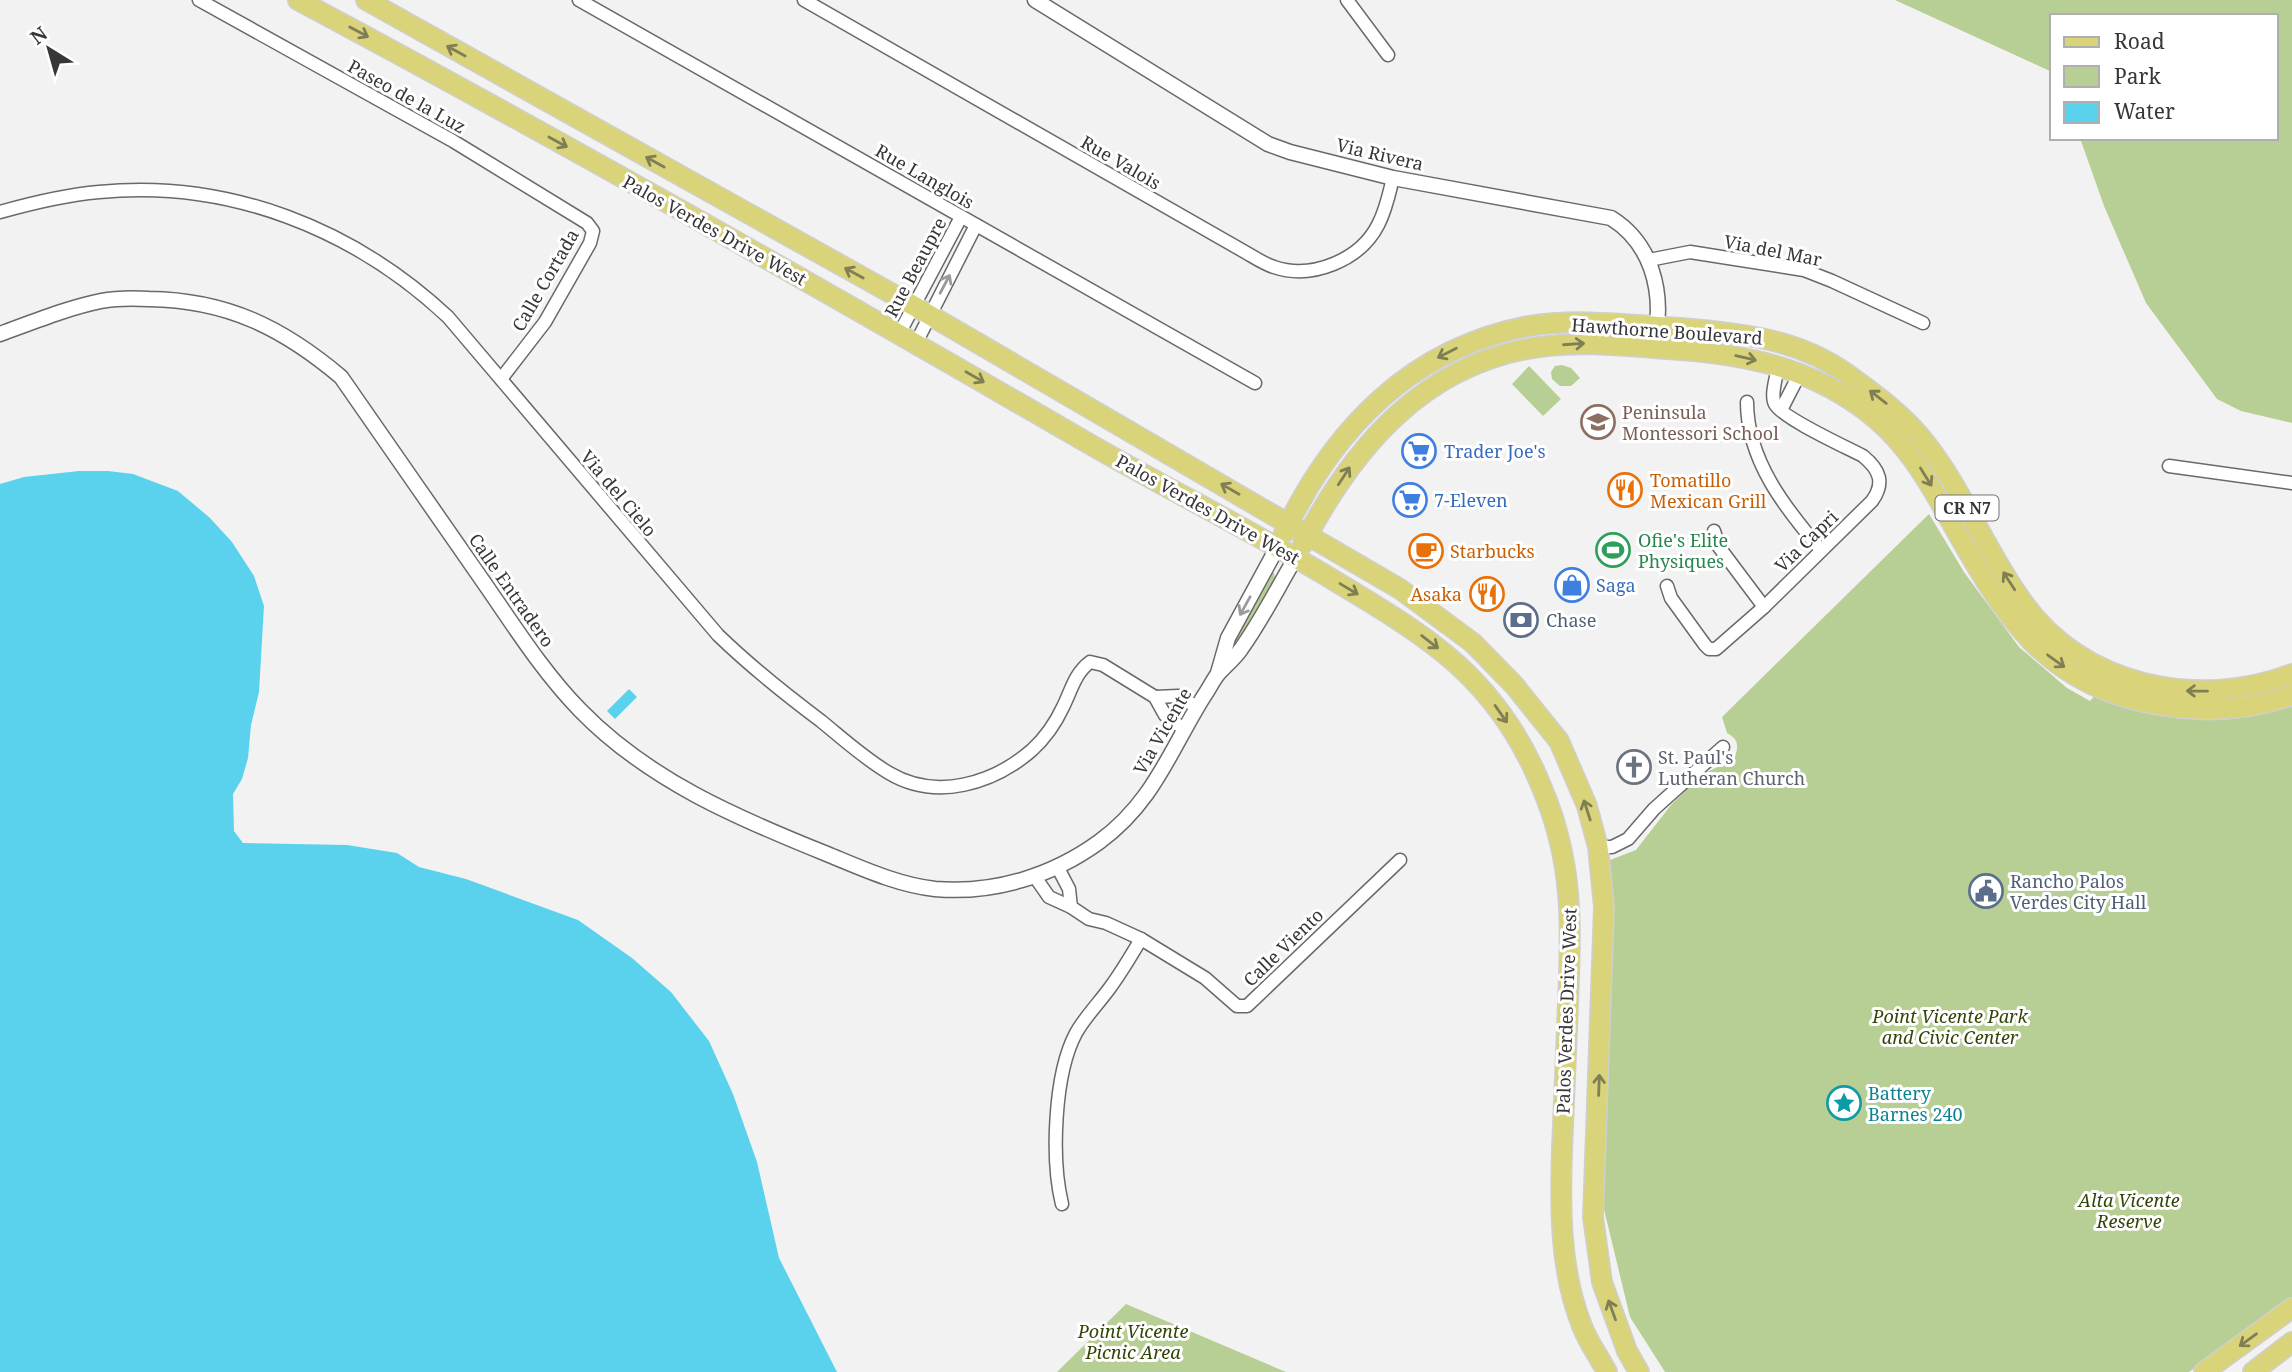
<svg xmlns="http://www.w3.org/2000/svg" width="2292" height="1372" font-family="'Noto Serif',serif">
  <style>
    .green { fill: #b7ce95 }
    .water { fill: #5ad2ee }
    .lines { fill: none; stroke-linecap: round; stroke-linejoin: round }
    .minor-casing { stroke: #69696a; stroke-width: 15 }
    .tertiary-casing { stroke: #69696a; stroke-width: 17 }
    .primary-casing { stroke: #cfcfcf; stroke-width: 22 }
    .minor { stroke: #fff; stroke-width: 12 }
    .tertiary { stroke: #fff; stroke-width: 14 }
    .primary { stroke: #d9d479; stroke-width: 19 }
    .oneway { stroke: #807e55 }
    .oneway2 { stroke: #9b9b9b }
    .labels { text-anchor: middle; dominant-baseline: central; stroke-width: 6; stroke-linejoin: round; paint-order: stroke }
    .shield { fill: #fff; stroke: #737373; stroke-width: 2 }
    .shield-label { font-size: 16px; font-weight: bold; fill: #373737 }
    .street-label { font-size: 18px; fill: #373737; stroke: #fff }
    .education-label { font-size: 18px; fill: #785e54; stroke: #fff; text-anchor: start }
    .shop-label { font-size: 18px; fill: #366cbe; stroke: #fff; text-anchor: start }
    .food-label { font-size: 18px; fill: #c56008; stroke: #fff; text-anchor: start }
    .leisure-label { font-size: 18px; fill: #27864d; stroke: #fff; text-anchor: start }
    .service-label { font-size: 18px; fill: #4e5e75; stroke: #fff; text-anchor: start }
    .worship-label { font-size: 18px; fill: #5b616d; stroke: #fff; text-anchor: start }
    .park-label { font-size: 18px; font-style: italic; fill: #324507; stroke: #fff }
    .culture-label { font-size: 18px; fill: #0d838f; stroke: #fff; text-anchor: start }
  </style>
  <rect width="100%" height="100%" fill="#f2f2f3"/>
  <g class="green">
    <polygon points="1895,0 2292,0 2292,423 2241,411 2217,399 2146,303 2104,206 2080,138 2276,138 2276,16 2052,16 2052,72"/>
    <polygon points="1562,365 1571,368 1580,378 1571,386 1560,386 1552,379 1551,372 1555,366"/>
    <polygon points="1529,366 1561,399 1543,416 1512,384"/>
    <path d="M1929,514L1964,572L2019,647L2067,688L2090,701L2095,695L2145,713L2191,718L2292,704V1301L2189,1372H1665L1630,1317L1602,1201L1607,865L1610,860L1636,850L1671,805L1701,775L1734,759C1739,747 1739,739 1727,733L1722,717Z"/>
    <polygon points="1270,572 1274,573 1275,578 1244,634 1227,657 1233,634"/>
    <polygon points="1126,1304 1286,1372 1057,1372"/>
  </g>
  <g class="water">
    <polygon points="79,471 108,471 133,474 178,491 210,518 232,542 254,576 264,606 259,692 251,725 248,758 242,779 233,794 234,831 243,843 347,845 397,853 419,867 466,879 578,920 632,958 671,992 709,1041 733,1094 757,1162 779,1258 837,1372 0,1372 0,484 24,477"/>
    <polygon points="629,689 637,697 615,719 607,711"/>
  </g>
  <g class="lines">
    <g class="minor-casing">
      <g id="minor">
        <polyline points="199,0 453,141 587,223 593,231 590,243 545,322 501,379"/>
        <polyline points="579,0 1255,383"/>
        <path d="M804,0L1245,252C1254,257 1264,264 1274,267C1312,280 1360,260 1378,225C1386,210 1389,194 1393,178"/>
        <polyline points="1347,0 1388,55"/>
        <path d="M0,212C32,203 65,195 99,192C229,179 354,229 448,317L718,635C751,667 785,694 821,721C843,739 865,759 889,773C936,801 993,784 1032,750C1044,739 1056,722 1063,707C1071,691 1075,673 1090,662L1103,665L1155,697L1165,715L1185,730"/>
        <polyline points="1649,260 1690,252 1804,270 1832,281 1923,323"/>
        <polyline points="899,334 961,217"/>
        <polyline points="916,343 976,225"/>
        <path d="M1747,402C1747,460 1785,508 1821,550"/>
        <polyline points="1781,410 1800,373"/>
        <polyline points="2169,466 2292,483"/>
        <polyline points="1714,531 1719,547 1764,607"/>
        <path d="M1667,586L1671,598L1705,645L1709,649H1716L1764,607L1872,501C1885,483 1880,470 1863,456C1846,447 1782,418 1775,404C1770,395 1777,376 1778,366"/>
        <polyline points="1155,697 1178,696 1197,707"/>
        <polyline points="1598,847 1612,847 1628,839 1654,809 1723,747"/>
        <polyline points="1057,866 1069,889 1071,907"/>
        <polyline points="1035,877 1049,897 1071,907 1089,919 1106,923 1141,939 1205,978 1237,1006 1247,1006 1400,860"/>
        <path d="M1062,1204C1051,1159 1054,1074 1076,1033C1085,1017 1098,1004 1109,989C1121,973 1131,956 1141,939"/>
      </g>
    </g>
    <g class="tertiary-casing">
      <g id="tertiary">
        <path d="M1035,0L1268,144L1290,152L1393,178L1611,218C1651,243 1663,289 1656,334"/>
        <path d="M0,334C33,322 67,308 101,301C117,298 133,298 149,299C227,300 283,328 341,377C390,447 438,517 487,587C516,629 544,673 580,710C648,780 737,818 827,854C861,868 898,885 935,889C994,894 1052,876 1099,842C1154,802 1170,750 1204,696C1209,689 1213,680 1218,674C1226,665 1235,658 1241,649C1262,620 1278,587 1296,557"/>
        <polyline points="1218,673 1228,638 1278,546"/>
      </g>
    </g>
    <g class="primary-casing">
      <g id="primary">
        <path d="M298,0C566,143 830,294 1093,446C1175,493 1260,535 1340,584C1376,606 1412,627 1445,654C1488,689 1521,736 1542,788C1574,863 1571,925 1568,1004C1566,1053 1564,1102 1562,1150C1560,1209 1560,1271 1582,1326C1588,1342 1599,1357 1607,1372"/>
        <polyline points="366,0 914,306 1400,589 1473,643 1514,685 1559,741 1587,806 1598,847 1604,907 1593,1217 1602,1282 1627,1351 1639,1372"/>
        <path d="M1284,533C1334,428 1412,348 1529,326C1575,318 1632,325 1680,328C1739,333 1797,338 1847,374C1876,395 1905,416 1927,445C1964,493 1986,551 2022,601C2082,687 2198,710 2292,674"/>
        <path d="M1303,544C1354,446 1425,363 1539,347C1582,341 1625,346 1668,349C1745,354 1814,367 1875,418C1905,443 1926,477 1945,511C1998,604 2037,683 2153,704C2201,713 2246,712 2292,695"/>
        <polyline points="2204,1372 2292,1308"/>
        <polyline points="2253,1372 2292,1342"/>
      </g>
    </g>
    <use href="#minor" class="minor"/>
    <use href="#tertiary" class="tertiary"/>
    <use href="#primary" class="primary"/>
  </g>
  <defs><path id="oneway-shaft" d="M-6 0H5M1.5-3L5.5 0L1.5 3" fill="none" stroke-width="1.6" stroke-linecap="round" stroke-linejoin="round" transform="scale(1.75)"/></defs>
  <g class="oneway">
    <use href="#oneway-shaft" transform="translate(359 32) rotate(28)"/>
    <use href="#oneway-shaft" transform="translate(456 51) rotate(-151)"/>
    <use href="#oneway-shaft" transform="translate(558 142) rotate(29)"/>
    <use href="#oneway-shaft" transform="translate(655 162) rotate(-151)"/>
    <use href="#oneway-shaft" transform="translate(854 273) rotate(-151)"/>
    <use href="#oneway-shaft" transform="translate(1574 344) rotate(-4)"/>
    <use href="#oneway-shaft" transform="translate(1447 353) rotate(153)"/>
    <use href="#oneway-shaft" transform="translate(1746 358) rotate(13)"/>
    <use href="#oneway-shaft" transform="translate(975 377) rotate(30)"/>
    <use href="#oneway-shaft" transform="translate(1878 397) rotate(-142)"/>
    <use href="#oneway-shaft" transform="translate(1344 476) rotate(-57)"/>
    <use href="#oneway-shaft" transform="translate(1926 477) rotate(58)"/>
    <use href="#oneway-shaft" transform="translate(1230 489) rotate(-150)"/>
    <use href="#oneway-shaft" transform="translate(2009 581) rotate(-123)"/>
    <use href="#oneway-shaft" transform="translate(1349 589) rotate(31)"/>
    <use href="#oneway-shaft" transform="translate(1430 642) rotate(38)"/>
    <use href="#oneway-shaft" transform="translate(2056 661) rotate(36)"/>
    <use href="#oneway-shaft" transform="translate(2197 691) rotate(-179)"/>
    <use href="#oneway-shaft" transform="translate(1501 714) rotate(55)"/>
    <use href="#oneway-shaft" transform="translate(1587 810) rotate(-108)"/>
    <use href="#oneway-shaft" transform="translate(1599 1085) rotate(-88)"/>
    <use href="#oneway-shaft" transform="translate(1612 1310) rotate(-110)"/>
    <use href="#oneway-shaft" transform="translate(2248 1340) rotate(144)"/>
  </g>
  <g class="oneway2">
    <use href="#oneway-shaft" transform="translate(945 284) rotate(-62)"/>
    <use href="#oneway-shaft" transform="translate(1245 606) rotate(119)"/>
  </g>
  <defs>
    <g id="school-ring" transform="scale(1.75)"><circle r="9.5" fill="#fff" stroke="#8d6e63" stroke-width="1.5"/><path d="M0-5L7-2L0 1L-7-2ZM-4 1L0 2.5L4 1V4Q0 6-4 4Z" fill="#8d6e63"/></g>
    <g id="supermarket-ring" transform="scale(1.75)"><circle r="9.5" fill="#fff" stroke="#3f7fe0" stroke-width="1.5"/><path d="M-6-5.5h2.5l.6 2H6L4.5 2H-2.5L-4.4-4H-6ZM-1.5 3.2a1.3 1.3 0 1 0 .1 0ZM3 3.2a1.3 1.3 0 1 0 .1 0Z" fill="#3f7fe0"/></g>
    <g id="restaurant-ring" transform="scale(1.75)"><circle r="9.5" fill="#fff" stroke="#e8710a" stroke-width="1.5"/><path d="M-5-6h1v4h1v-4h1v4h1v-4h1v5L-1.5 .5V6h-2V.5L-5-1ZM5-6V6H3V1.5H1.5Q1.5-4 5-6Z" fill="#e8710a"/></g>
    <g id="stadium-ring" transform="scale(1.75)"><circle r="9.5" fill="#fff" stroke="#2e9e5b" stroke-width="1.5"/><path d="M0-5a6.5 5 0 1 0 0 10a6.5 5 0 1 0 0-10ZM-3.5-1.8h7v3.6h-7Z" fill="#2e9e5b"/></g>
    <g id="cafe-ring" transform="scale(1.75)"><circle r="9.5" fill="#fff" stroke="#e8710a" stroke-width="1.5"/><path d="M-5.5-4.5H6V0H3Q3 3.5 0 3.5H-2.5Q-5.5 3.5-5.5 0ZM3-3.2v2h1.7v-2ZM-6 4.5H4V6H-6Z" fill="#e8710a"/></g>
    <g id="shop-ring" transform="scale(1.75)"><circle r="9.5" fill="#fff" stroke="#3f7fe0" stroke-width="1.5"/><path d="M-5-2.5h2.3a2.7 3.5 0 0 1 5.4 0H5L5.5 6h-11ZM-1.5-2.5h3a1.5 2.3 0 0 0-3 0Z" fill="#3f7fe0"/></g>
    <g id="bank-ring" transform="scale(1.75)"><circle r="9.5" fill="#fff" stroke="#5c6f8a" stroke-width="1.5"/><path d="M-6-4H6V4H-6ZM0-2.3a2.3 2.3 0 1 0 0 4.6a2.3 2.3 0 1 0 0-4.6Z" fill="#5c6f8a"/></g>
    <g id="church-ring" transform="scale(1.75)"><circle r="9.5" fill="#fff" stroke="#6b7280" stroke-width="1.5"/><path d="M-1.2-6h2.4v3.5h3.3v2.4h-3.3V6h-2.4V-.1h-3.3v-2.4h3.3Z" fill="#6b7280"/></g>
    <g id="civic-ring" transform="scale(1.75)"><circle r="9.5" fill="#fff" stroke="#5c6f8a" stroke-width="1.5"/><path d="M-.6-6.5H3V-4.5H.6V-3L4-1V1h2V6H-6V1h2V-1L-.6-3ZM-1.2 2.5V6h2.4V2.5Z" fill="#5c6f8a"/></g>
    <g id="sight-ring" transform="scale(1.75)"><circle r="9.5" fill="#fff" stroke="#0f9aa8" stroke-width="1.5"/><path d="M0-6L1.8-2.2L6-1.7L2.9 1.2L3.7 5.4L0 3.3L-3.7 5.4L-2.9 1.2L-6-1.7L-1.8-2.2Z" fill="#0f9aa8"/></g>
  </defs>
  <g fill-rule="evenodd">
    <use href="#school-ring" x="1598" y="422"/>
    <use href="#supermarket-ring" x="1419" y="451"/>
    <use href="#restaurant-ring" x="1625" y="490"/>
    <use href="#supermarket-ring" x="1410" y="500"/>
    <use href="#stadium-ring" x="1613" y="550"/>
    <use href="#cafe-ring" x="1426" y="551"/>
    <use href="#shop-ring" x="1572" y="585"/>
    <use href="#restaurant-ring" x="1487" y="594"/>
    <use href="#bank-ring" x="1521" y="620"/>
    <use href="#church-ring" x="1634" y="767"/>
    <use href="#civic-ring" x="1986" y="891"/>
    <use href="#sight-ring" x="1844" y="1103"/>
  </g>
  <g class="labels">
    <rect class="shield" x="1935.5" y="495.5" width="63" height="25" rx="5"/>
    <g class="shield-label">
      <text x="1967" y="508">CR N7</text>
    </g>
    <g class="street-label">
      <text transform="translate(407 96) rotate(29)">Paseo de la Luz</text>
      <text transform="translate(1380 154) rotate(13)">Via Rivera</text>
      <text transform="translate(1121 162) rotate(30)">Rue Valois</text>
      <text transform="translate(925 176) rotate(30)">Rue Langlois</text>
      <text transform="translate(715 230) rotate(29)">Palos Verdes Drive West</text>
      <text transform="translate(1773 250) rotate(11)">Via del Mar</text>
      <text transform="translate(915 267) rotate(-62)">Rue Beaupre</text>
      <text transform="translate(545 280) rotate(-60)">Calle Cortada</text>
      <text transform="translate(1667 331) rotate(4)">Hawthorne Boulevard</text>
      <text transform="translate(619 493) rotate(50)">Via del Cielo</text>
      <text transform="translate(1208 509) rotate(29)">Palos Verdes Drive West</text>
      <text transform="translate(1806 541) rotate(-44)">Via Capri</text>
      <text transform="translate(512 590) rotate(55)">Calle Entradero</text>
      <text transform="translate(1162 731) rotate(-60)">Via Vicente</text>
      <text transform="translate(1283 947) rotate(-44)">Calle Viento</text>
      <text transform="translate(1566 1011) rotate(-88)">Palos Verdes Drive West</text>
    </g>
    <g class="education-label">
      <text x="1622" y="412">Peninsula<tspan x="1622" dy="21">Montessori School</tspan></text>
    </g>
    <g class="shop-label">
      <text x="1444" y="451">Trader Joe's</text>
      <text x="1434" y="500">7-Eleven</text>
      <text x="1596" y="585">Saga</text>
    </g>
    <g class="food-label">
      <text x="1650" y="480">Tomatillo<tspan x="1650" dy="21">Mexican Grill</tspan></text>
      <text x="1450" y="551">Starbucks</text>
      <text x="1462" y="594" text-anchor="end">Asaka</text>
    </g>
    <g class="leisure-label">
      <text x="1638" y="540">Ofie's Elite<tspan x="1638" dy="21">Physiques</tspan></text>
    </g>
    <g class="service-label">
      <text x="1546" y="620">Chase</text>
      <text x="2010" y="881">Rancho Palos<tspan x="2010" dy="21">Verdes City Hall</tspan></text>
    </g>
    <g class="worship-label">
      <text x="1658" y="757">St. Paul's<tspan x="1658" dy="21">Lutheran Church</tspan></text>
    </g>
    <g class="park-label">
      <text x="1950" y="1016">Point Vicente Park<tspan x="1950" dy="21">and Civic Center</tspan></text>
      <text x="2129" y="1200">Alta Vicente<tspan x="2129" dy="21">Reserve</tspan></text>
      <text x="1133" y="1331">Point Vicente<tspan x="1133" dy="21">Picnic Area</tspan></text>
    </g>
    <g class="culture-label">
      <text x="1868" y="1093">Battery<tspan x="1868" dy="21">Barnes 240</tspan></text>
    </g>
  </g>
  <rect x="2050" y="14" width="228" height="126" fill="#ffffff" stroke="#afafaf" stroke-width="2"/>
  <rect x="2064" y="37" width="35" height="10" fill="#d9d479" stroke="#afafaf" stroke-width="2"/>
  <text x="2114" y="49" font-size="21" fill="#373737">Road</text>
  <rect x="2064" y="66" width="35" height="21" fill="#b7ce95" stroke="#afafaf" stroke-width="2"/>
  <text x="2114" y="84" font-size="21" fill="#373737">Park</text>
  <rect x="2064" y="102" width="35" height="21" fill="#5ad2ee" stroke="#afafaf" stroke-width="2"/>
  <text x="2114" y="119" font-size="21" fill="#373737">Water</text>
  <g transform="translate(49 49) rotate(323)" stroke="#ffffff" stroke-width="5" paint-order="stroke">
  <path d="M0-5L12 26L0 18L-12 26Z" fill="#373737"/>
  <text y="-10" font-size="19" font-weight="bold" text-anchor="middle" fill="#373737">N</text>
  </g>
</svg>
